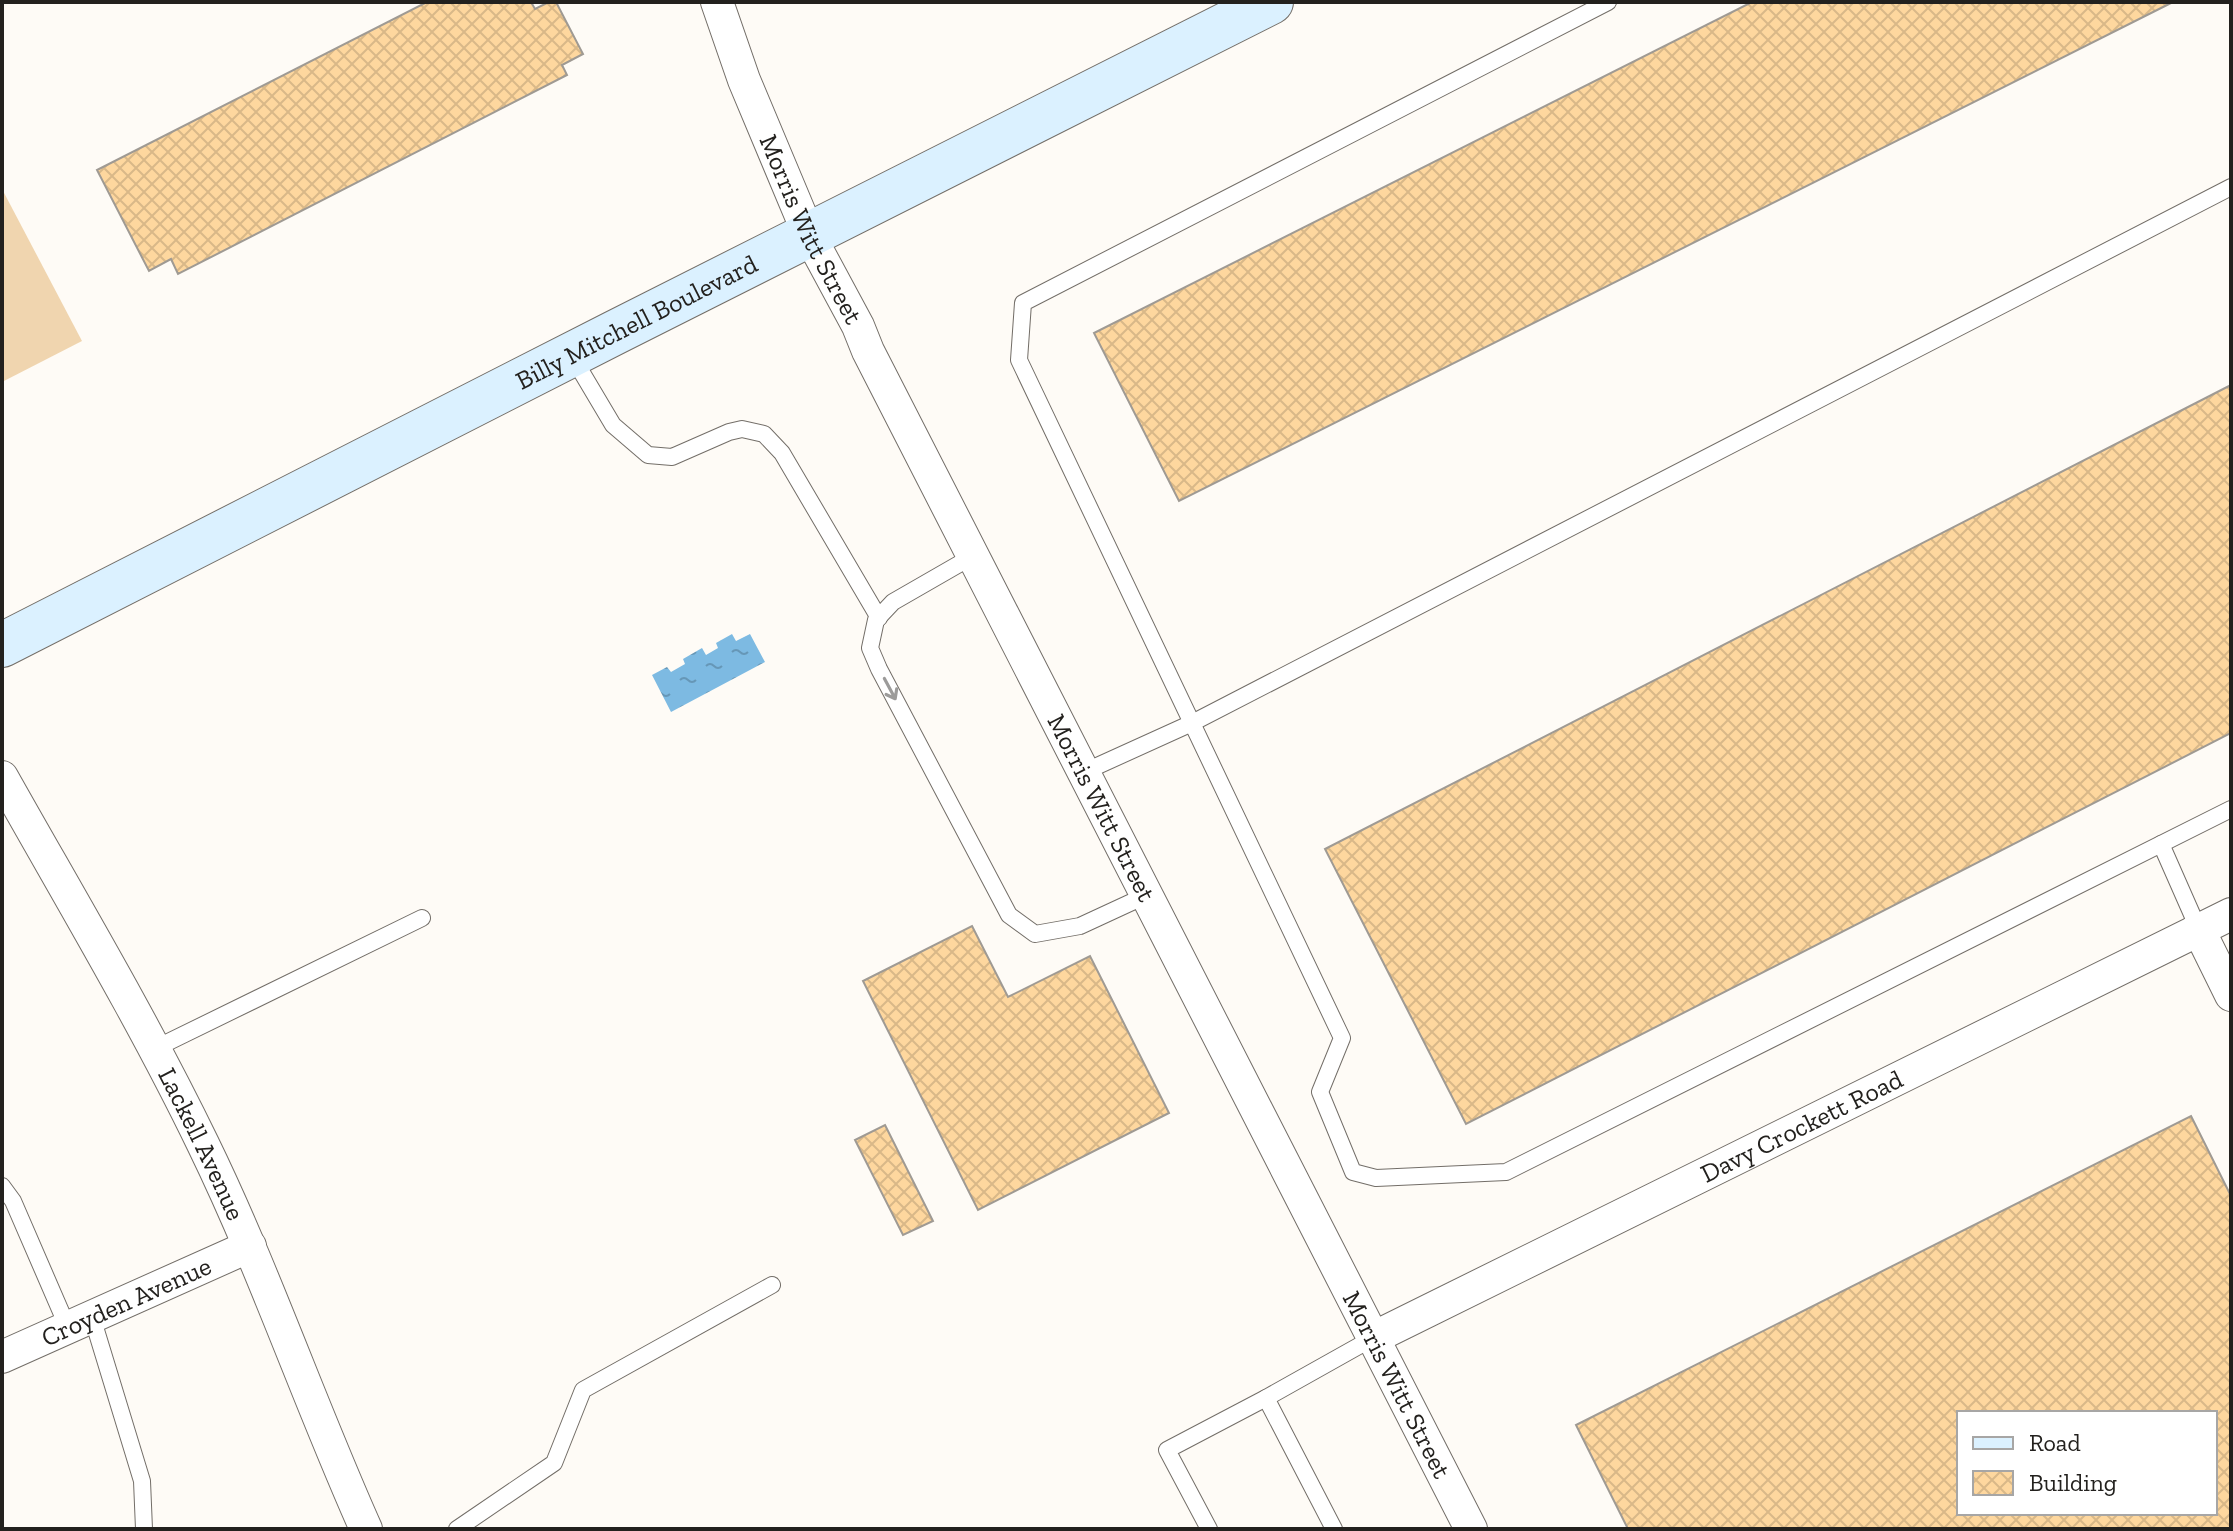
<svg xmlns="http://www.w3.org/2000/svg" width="2233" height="1531" font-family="'Zilla Slab',serif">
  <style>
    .garden { fill: #f0d5af }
    .water { fill: url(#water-ripples) }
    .building { fill: url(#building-cross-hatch); stroke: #9f9a93; stroke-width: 2; fill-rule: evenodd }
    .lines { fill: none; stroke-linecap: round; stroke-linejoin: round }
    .lane-casing { stroke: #736e68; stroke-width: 18 }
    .street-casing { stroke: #736e68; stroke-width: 34 }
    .secondary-casing { stroke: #736e68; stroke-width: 46 }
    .lane { stroke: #fff; stroke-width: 16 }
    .street { stroke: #fff; stroke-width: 32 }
    .secondary { stroke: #dbf1ff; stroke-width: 44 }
    .oneway { stroke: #9c9b9a }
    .labels { text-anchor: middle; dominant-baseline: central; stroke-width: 7; stroke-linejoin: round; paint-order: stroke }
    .street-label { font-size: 26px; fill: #23211e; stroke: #fff }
  </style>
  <defs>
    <pattern id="water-ripples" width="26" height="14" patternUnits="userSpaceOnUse" patternTransform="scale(2)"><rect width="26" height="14" fill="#7dbae2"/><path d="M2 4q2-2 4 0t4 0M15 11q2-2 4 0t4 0" fill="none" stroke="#6697b7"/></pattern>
    <pattern id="building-cross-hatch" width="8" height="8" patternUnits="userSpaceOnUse" patternTransform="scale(2)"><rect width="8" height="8" fill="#fed79e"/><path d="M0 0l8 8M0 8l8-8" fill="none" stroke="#d9b888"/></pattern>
  </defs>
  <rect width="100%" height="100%" fill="#fefbf6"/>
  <polygon class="garden" points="2,189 82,341 2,382"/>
  <polygon class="water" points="732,634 736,641 750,634 765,662 671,712 652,675 667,667 671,672 685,664 683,659 702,648 706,655 718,648 716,643"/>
  <g class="building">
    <polygon points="427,2 531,2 535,9 549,2 556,2 583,54 562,65 567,75 178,274 171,259 149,271 97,170"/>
    <polygon points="1752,2 2173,2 1179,501 1094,333"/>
    <polygon points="2231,385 2231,733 1466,1124 1325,849"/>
    <polygon points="972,926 1008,997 1090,956 1169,1113 978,1210 863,981"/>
    <path d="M2191,1116L2231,1196V1529H1628L1576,1425ZM1959,1413H2215V1513H1959Z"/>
    <polygon points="885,1125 933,1221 903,1235 855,1140"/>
  </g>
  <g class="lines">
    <g class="lane-casing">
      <g id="lane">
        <polyline points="1608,2 1023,303 1019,360 1342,1038 1320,1092 1353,1172 1376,1178 1506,1172 2231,809"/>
        <polyline points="572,356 613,425 648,455 672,457 729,432 742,429 764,434 782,453 879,618"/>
        <polyline points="973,556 893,602 876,620 870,648 879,669 1009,915 1035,934 1080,926 1147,895"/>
        <polyline points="1084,772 1192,723 2231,187"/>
        <polyline points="2161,844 2198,928"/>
        <polyline points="154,1049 422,918"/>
        <polyline points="2,1186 13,1201 68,1328"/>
        <polyline points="92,1317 142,1481 144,1529"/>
        <polyline points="457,1529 554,1463 583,1390 772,1285"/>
        <polyline points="1209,1529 1167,1450 1266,1398"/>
        <polyline points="1334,1529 1266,1398 1373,1338"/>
      </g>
    </g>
    <g class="street-casing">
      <g id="street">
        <path id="s1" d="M717,2L744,80L809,235L858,326L868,351L1471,1529"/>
        <path id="s2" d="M2,777C70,898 142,1018 203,1144C264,1269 309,1402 366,1529"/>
        <polyline points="2198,928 2231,995"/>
        <path id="s3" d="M1373,1338L2231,914"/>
        <path id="s4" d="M2,1357L250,1246"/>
      </g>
    </g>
    <g class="secondary-casing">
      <g id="secondary">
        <path id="s5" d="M2,645L614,333L1271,2"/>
      </g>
    </g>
    <use href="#lane" class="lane"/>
    <use href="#street" class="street"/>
    <use href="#secondary" class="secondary"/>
  </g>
  <defs><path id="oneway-shaft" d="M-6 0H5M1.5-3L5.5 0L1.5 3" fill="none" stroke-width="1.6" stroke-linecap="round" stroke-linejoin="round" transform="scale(2)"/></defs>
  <use class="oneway" href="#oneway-shaft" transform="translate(890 689) rotate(62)"/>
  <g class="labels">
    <g class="street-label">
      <text stroke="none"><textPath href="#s1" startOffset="246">Morris Witt Street</textPath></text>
      <text stroke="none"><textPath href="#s5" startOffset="712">Billy Mitchell Boulevard</textPath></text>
      <text stroke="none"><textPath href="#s1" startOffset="894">Morris Witt Street</textPath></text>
      <text stroke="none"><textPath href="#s3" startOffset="478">Davy Crockett Road</textPath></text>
      <text stroke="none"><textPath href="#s2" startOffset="418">Lackell Avenue</textPath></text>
      <text stroke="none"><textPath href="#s4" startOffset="136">Croyden Avenue</textPath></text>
      <text stroke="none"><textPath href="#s1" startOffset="1542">Morris Witt Street</textPath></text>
    </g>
  </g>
  <rect width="2233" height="1531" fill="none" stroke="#23211e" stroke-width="8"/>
  <rect x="1957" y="1411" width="260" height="104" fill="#ffffff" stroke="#a7a6a5" stroke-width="2"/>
  <rect x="1973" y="1437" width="40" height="12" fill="#dbf1ff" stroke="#a7a6a5" stroke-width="2"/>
  <text x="2029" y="1451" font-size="24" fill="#23211e">Road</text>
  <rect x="1973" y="1471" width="40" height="24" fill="url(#building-cross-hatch)" stroke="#a7a6a5" stroke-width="2"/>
  <text x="2029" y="1491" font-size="24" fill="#23211e">Building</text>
</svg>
